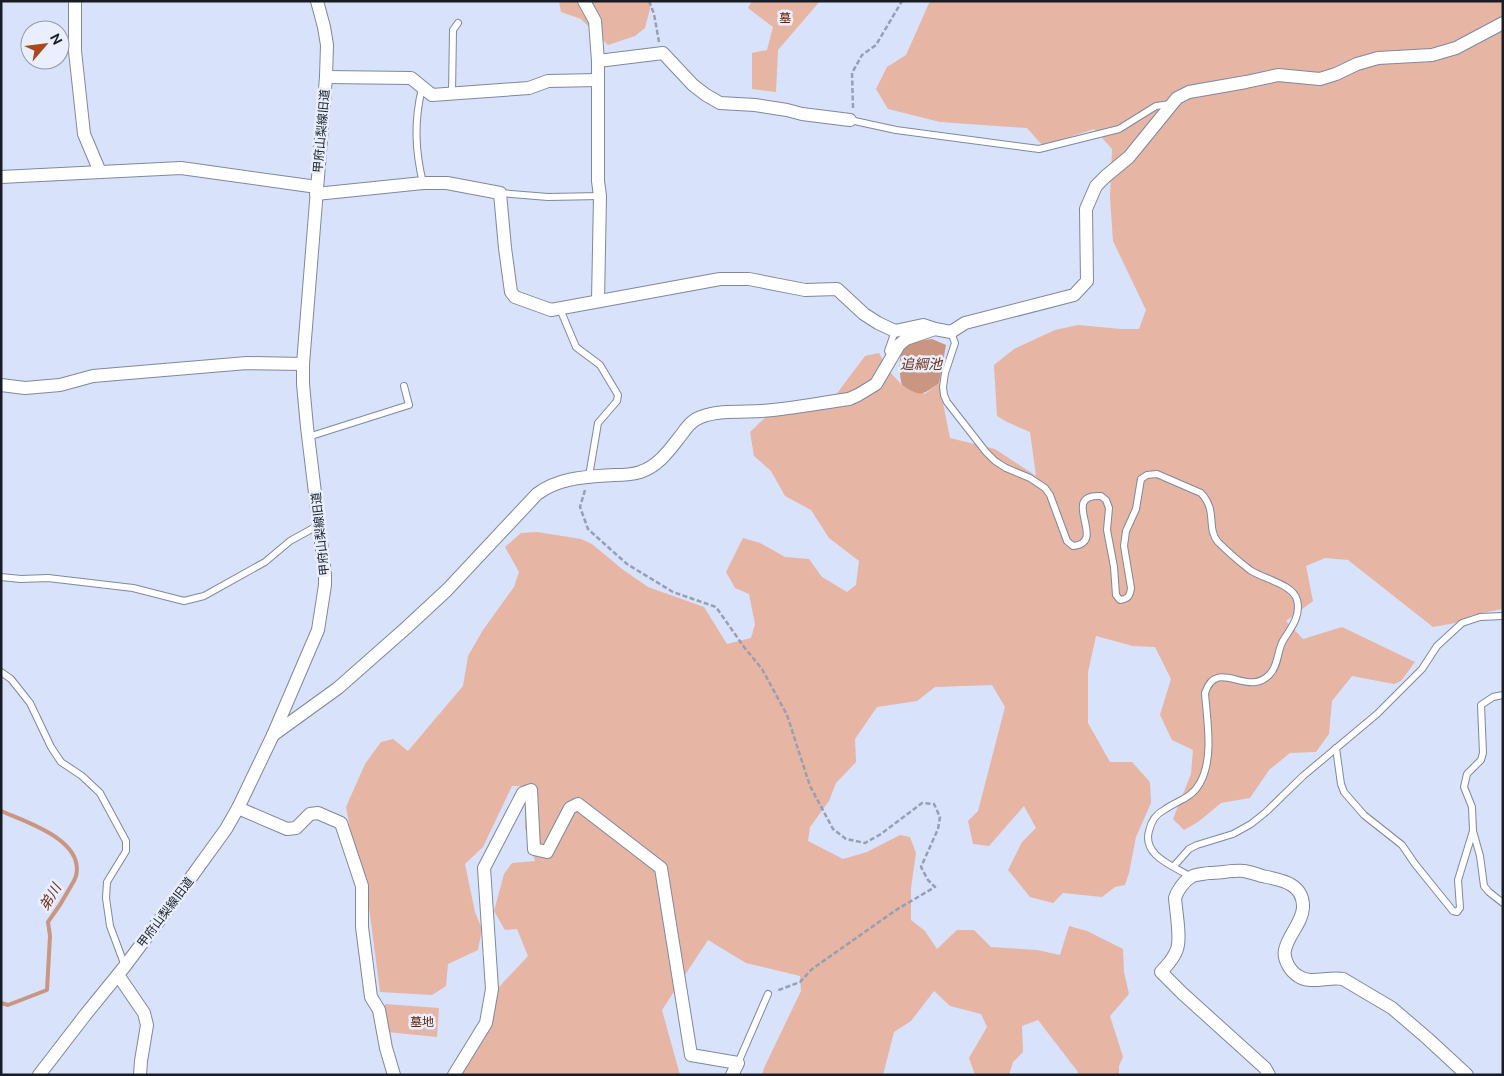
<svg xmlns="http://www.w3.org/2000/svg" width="1504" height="1076" font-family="Ubuntu,'Noto Sans JP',sans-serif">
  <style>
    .green { fill: #e6b5a4 }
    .water { fill: #ca9581 }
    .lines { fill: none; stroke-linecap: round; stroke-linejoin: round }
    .stream { stroke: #ca9581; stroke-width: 4 }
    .service-casing { stroke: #7f889e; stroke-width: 8 }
    .minor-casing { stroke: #7f889e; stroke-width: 14 }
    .path { stroke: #979fb2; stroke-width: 2.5; stroke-dasharray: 5 2.5; stroke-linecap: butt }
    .service { stroke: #fff; stroke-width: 6 }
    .minor { stroke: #fff; stroke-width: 12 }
    .labels { text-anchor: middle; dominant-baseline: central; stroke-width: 5; stroke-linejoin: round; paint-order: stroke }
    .park-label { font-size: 12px; fill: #642307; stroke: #e9effe }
    .street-label { font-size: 12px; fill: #181c24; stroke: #e9effe }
    .water-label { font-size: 14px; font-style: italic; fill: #712f15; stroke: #e9effe }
  </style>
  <rect width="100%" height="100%" fill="#d8e2fa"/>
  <g class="green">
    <polygon points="559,1 652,1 645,28 635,36 608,45 581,19 561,12"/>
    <polygon points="752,1 820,1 778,50 776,92 752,89 752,53 767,50 773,27 748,8"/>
    <polygon points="930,1 1503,1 1503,609 1472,615 1455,623 1433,627 1348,560 1325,558 1306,566 1313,601 1286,621 1303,639 1342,627 1415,662 1401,681 1394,684 1352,676 1332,701 1329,734 1316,752 1290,753 1269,770 1250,798 1221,803 1198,822 1184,830 1173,819 1191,774 1193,750 1172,740 1160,715 1171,679 1155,647 1133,646 1096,636 1088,672 1088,723 1110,762 1132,762 1150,782 1151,803 1136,837 1129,873 1125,885 1115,887 1102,897 1063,893 1053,903 1030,897 1008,870 1022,842 1036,828 1024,806 989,846 973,844 968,821 978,811 1005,707 992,685 935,687 917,701 877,707 855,739 856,762 836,783 829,801 810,827 808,841 843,859 867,852 900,835 910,837 916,853 911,888 911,920 925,931 937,949 957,930 974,930 991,947 1037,950 1060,955 1069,926 1087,931 1123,949 1124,972 1129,994 1110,1016 1123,1057 1119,1066 1119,1075 1077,1075 1078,1072 1038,1020 1022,1026 1023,1052 1013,1062 1009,1075 975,1075 969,1058 987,1027 981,1014 950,1006 934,991 911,1021 894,1032 883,1075 762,1075 764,1068 801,991 800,976 746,963 708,940 662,1010 680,1075 458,1075 482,1041 492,1017 499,987 528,956 517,929 505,930 494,911 504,874 512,863 535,861 525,828 525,786 512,786 483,847 465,864 475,912 482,929 478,950 448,964 446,986 432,995 380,992 366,884 353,844 346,807 365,764 381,742 393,739 408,751 463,686 468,656 483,630 514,587 519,572 505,547 521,533 537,532 581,539 592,544 622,569 648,587 704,607 727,644 751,638 755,624 749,594 735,588 726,572 743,538 760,543 785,557 809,559 822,577 847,592 856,585 859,561 829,538 811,510 785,496 771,471 754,456 750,432 768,415 829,404 865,356 879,353 889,371 902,385 925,394 939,383 950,438 995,449 1036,476 1030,432 1007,422 997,416 994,365 1014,349 1055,330 1078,325 1121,329 1139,329 1146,310 1113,241 1110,198 1112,149 1094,129 1043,146 1027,128 940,122 888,109 876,89 887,67 906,55"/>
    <polygon points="385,1004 439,1008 437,1037 387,1032 384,1015"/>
  </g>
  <path class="water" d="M932,339L946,345L939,383C921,396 921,397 902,385C899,372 896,350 911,343C917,341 925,340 932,339Z"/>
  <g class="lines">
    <path class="stream" d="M1,811C26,822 85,840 76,876C75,879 73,883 71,886C64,899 57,910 48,922L50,936L47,990L8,1005L1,1003"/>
    <g class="service-casing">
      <g id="service">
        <path d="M422,88C414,121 415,150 423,183"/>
        <polyline points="452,94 453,30 458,23"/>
        <polyline points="850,120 896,130 1039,149 1119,129 1156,106 1171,104"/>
        <polyline points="500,193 548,197 600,196"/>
        <polyline points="560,309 576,347 600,365 618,395 617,401 598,423 589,476"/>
        <path d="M951,332L955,343L945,373L943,387L944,395L947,402L986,452L995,461L1006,468L1030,478L1045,488L1050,495L1067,541L1073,546C1109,543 1058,494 1101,496L1106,500L1109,508L1107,530L1114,567L1116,595L1120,600C1128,599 1130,596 1131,588L1124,546L1126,531L1136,509L1141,479L1147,475L1157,474L1201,493C1218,511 1206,528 1218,542C1226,550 1241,563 1250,570C1263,579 1293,584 1297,600C1301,615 1292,627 1284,639C1277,649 1279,665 1270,674C1248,699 1217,656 1205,693C1207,721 1214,758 1200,783C1191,799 1178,800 1164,810C1156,814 1151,822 1149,831C1142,856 1174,866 1191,877"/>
        <polyline points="892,357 888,351 895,331"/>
        <polyline points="308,437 409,405 404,386"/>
        <polyline points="1,577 21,579 48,578 133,588 184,601 204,596 265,562 290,541 319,525"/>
        <polyline points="1,672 11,679 30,703 51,747 61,762 82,776 100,793 126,841 126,851 107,882 106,898 110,926 125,966"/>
        <polyline points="1336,748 1341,784 1344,792 1364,815 1402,845 1415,864 1453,911 1457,912 1460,908 1458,880 1473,831 1480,856 1484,886 1489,892 1503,903"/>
        <polyline points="1473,831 1472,807 1464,787 1467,774 1481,760 1483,753 1481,705 1493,697 1503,695"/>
        <polyline points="1174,866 1189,849 1197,845 1233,834 1251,824 1266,812 1303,776 1377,714 1422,669 1437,646 1462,623 1480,617 1503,616"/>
        <polyline points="738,1063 768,994"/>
      </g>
    </g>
    <g class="minor-casing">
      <g id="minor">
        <polyline points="75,1 75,51 84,134 100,172"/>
        <polyline points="584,1 595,21 598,61"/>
        <polyline points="326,77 411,78 432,95 529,88 548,81 598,80"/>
        <polyline points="1,177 181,168 317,187"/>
        <polyline points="316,194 423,183 447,183 500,193 505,248 511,292 515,297 551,310 720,279 749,279 805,290 837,289 864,314 878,323 895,331 923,325 935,329 951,332 965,323 1074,295 1087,281 1086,209 1096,186 1106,176 1129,157 1177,98 1189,92 1246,82 1278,75 1320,79 1336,74 1357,64 1378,58 1432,55 1456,48 1503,23"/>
        <polyline points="598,301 600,196 598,181 598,61 663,53 693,85 706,95 720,103 755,105 787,110 802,114 850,120"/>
        <polyline points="1,385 25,388 60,385 93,376 247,363 303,364"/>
        <path d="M273,735L338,688L406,628L447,590L537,494C560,477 587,477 614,475C623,475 632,475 640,472C659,466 670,449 682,434C687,427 692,420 701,417C718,410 744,412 762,411C791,409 820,403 849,399L858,395L876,384L899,345L906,339L935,329"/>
        <polyline points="238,808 287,829 296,828 310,814 318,813 341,823 362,886 362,927 371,997 379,1010 386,1048 394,1075"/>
        <polyline points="118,975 144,1013 147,1025 141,1061 140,1075"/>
        <polyline points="39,1075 86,1014 125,966 179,894 226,829 238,808 273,735 318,630 325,585 325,575 307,427 303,384 303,364 326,77 327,45 324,27 317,1"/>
        <polyline points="454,1075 486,1023 492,989 484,868 523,793 531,790 534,849 547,852 570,808 578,804 661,868 691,1055 738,1063 732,1075"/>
        <path d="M1269,1075L1265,1068L1182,993L1161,972C1167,965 1174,959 1177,949C1181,938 1176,911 1175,898C1177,891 1184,881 1191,877C1195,874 1204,874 1209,873C1220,873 1233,870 1244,871C1250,872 1256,874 1262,876C1281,880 1304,883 1303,908C1302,923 1288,935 1285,950C1283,959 1290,971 1298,976C1311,985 1328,976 1343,979L1392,1008L1427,1038L1467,1075"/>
      </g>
    </g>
    <g class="path">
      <polyline points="649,1 654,14 659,42"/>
      <polyline points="853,108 852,73 862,55 876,45 902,1"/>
      <polyline points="585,490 580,507 588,529 609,548 627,564 673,592 716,607 744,647 762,669 787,715 810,786 833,829 846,839 865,843 881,834 922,803 934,804 940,817 938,829 921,867 928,880 935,887 896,910 812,969 800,982 776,991"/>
    </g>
    <use href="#service" class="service"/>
    <use href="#minor" class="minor"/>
  </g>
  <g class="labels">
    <g class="park-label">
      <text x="785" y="17">墓</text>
      <text x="422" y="1021">墓地</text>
    </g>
    <g class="street-label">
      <text transform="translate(321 131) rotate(-85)">甲府山梨線旧道</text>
      <text transform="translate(320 534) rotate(-96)">甲府山梨線旧道</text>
      <text transform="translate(165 912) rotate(-53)">甲府山梨線旧道</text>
    </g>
    <g class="water-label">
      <text x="921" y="364">追綱池</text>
      <text transform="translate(50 897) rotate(-59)">弟川</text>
    </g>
  </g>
  <rect width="1504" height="1076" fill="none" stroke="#181c24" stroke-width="5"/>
  <g transform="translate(45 45) rotate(62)"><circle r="24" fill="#e9effe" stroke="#959ba7"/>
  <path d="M0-4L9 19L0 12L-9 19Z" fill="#ac471c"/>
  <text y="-8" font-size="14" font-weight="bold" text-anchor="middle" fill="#181c24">N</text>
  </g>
</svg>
